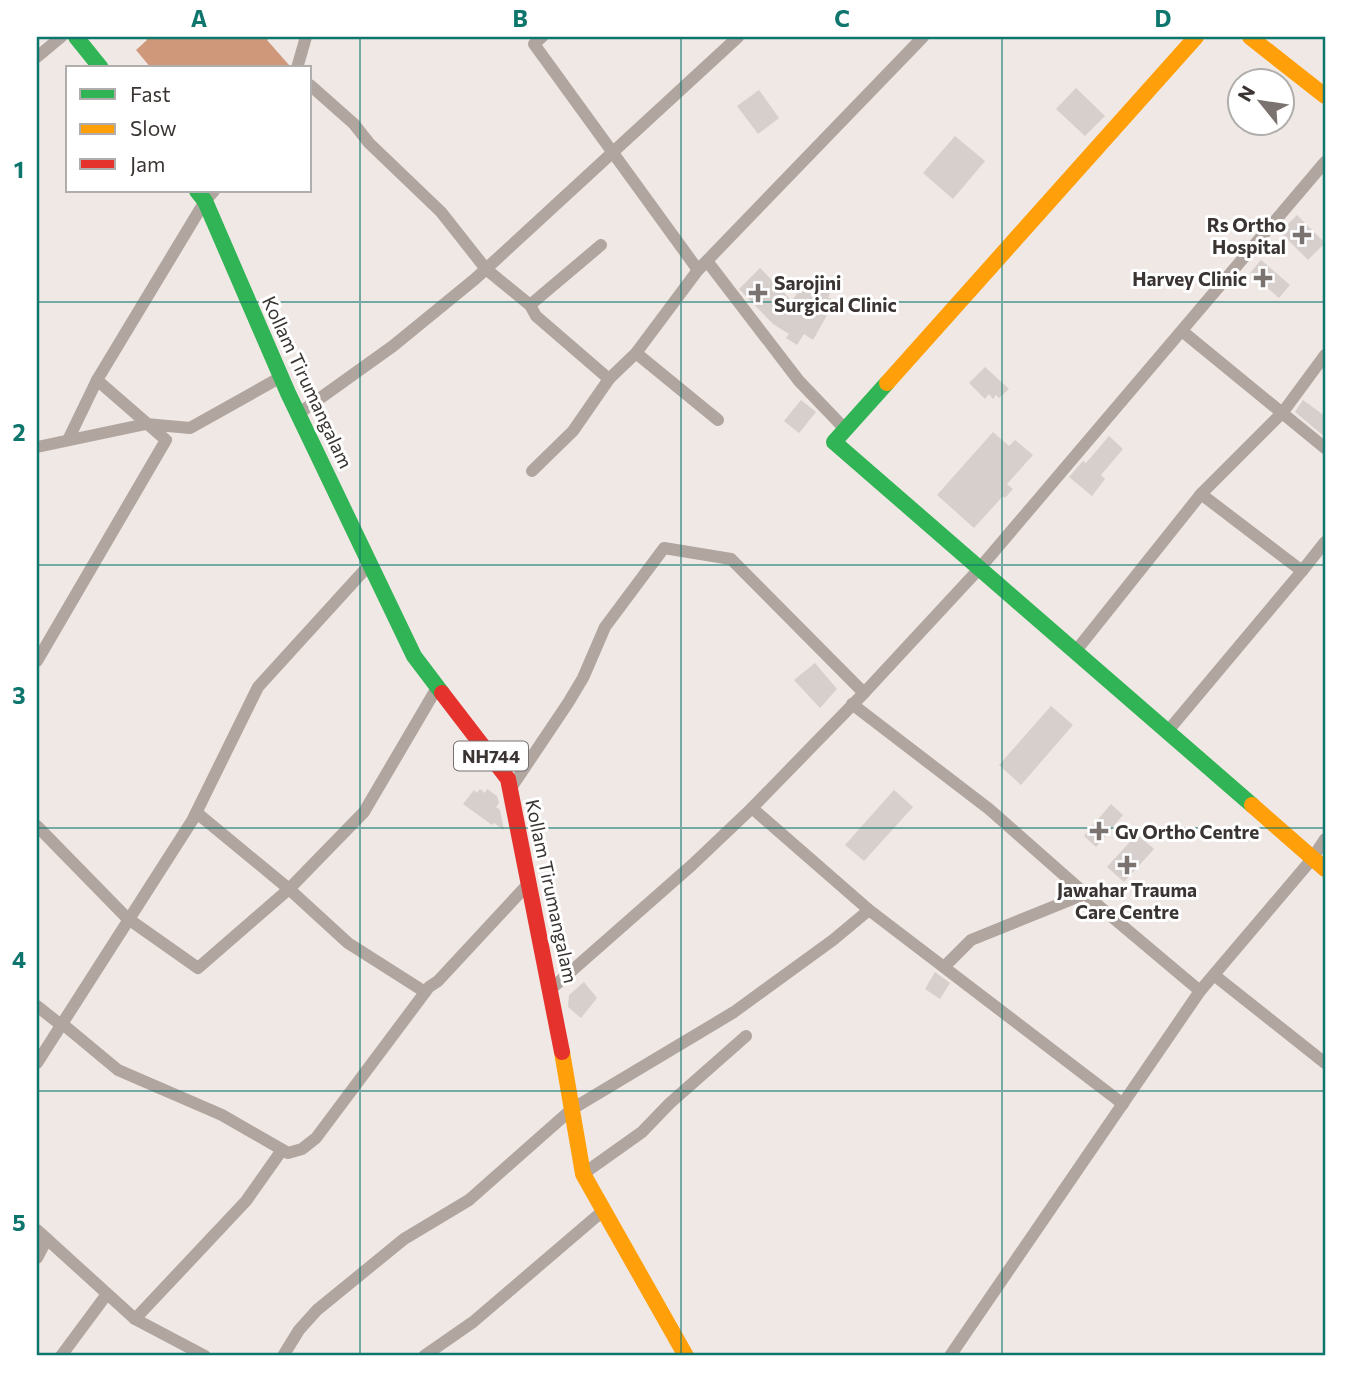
<svg xmlns="http://www.w3.org/2000/svg" width="1362" height="1393" font-family="Commissioner,sans-serif">
  <style>
    .water { fill: #d0987a }
    .building { fill: #d6cfcc }
    .lines { fill: none; stroke-linecap: round; stroke-linejoin: round }
    .street { stroke: #b0a59f; stroke-width: 12 }
    .fast { stroke: #30b455; stroke-width: 16 }
    .slow { stroke: #ff9f0a; stroke-width: 16 }
    .jam { stroke: #e5322d; stroke-width: 16 }
    .grid { fill: none; stroke: #0f766e; stroke-width: 2; stroke-opacity: 0.55 }
    .poi-dot { fill: #7a7370; stroke: #fff; stroke-width: 2.5 }
    .labels { text-anchor: middle; dominant-baseline: central; stroke-width: 6; stroke-linejoin: round; paint-order: stroke }
    .shield { fill: #fff; stroke: #757170; stroke-width: 2 }
    .shield-label { font-size: 18px; font-weight: bold; fill: #3a3432 }
    .poi-label { font-size: 19px; font-weight: bold; fill: #3a3432; stroke: #fff; text-anchor: end }
    .street-label { font-size: 19px; fill: #3a3432; stroke: #fff }
    .neatline { fill: none; stroke: #0f766e; stroke-width: 2.5 }
    .grid-label { font-size: 23px; text-anchor: middle; font-weight: bold; fill: #0f766e }
  </style>
  <rect width="100%" height="100%" fill="#f0e8e4"/>
  <polygon class="water" points="145,37 271,37 267,40 289,65 286,68 151,68 136,50 147,40"/>
  <g class="building">
    <polygon points="1076,88 1105,116 1085,136 1056,109"/>
    <polygon points="759,90 779,118 758,134 737,106"/>
    <polygon points="955,136 985,161 953,199 923,173"/>
    <polygon points="1297,215 1325,243 1308,260 1280,232"/>
    <polygon points="1261,260 1290,285 1279,298 1250,273"/>
    <polygon points="760,268 792,301 804,282 809,285 814,278 833,289 828,297 835,301 813,340 804,334 797,345 786,338 789,334 773,324 739,289"/>
    <polygon points="985,367 1009,389 999,398 996,395 993,399 989,394 985,399 969,383"/>
    <polygon points="801,400 816,412 799,433 784,421"/>
    <polygon points="1303,400 1325,416 1325,437 1295,412"/>
    <polygon points="993,432 1009,446 1015,440 1033,455 1007,484 1013,489 1005,498 1003,496 974,528 937,495"/>
    <polygon points="1109,436 1123,449 1101,475 1105,479 1092,496 1069,477 1083,461 1086,463"/>
    <polygon points="815,663 837,689 820,708 794,680"/>
    <polygon points="1051,706 1073,725 1021,785 999,765"/>
    <polygon points="480,789 485,793 487,789 497,796 499,803 496,807 500,810 504,830 494,823 492,825 463,804 474,790 477,793"/>
    <polygon points="894,790 913,807 864,861 845,845"/>
    <polygon points="1111,804 1123,815 1096,847 1084,836"/>
    <polygon points="1137,834 1154,849 1124,882 1107,867"/>
    <polygon points="935,972 950,983 940,999 925,989"/>
    <polygon points="584,982 597,998 581,1018 568,1007 569,995"/>
  </g>
  <g class="lines">
    <g class="street">
      <polyline points="542,37 534,44 698,270 923,37"/>
      <polyline points="37,57 61,37"/>
      <polyline points="297,68 306,37"/>
      <polyline points="310,85 354,124 369,143 441,212 486,269 530,305 536,316 609,379"/>
      <polyline points="707,261 799,381 845,429"/>
      <polyline points="530,305 601,245"/>
      <polyline points="1182,331 1325,448"/>
      <polyline points="636,353 718,420"/>
      <polyline points="298,414 393,346 475,279 738,37"/>
      <polyline points="68,440 97,380"/>
      <polyline points="37,447 146,424 190,428 281,377"/>
      <polyline points="532,471 573,431 609,379 636,353 698,270"/>
      <polyline points="1201,494 1283,412 1325,355"/>
      <polyline points="1302,571 1325,542"/>
      <polyline points="1075,652 1201,494 1302,571 1167,732"/>
      <polyline points="37,661 166,440 97,380 205,201 214,191"/>
      <polyline points="852,704 989,809 1099,906 1200,991"/>
      <polyline points="511,788 568,703 583,678 605,627 664,548 731,559 864,693"/>
      <polyline points="752,808 869,910 1123,1104"/>
      <polyline points="194,817 258,687 370,564"/>
      <polyline points="37,826 127,918 198,968 289,889 364,812 438,686"/>
      <polyline points="944,967 971,940 1085,894"/>
      <polyline points="1214,975 1325,1063"/>
      <polyline points="551,989 692,865 752,808 864,693 979,569 1325,162"/>
      <polyline points="37,1006 61,1025 65,1026 118,1070 222,1115 288,1153 302,1149 316,1138 429,987 438,981 529,883"/>
      <polyline points="37,1063 197,813 289,889 348,943 425,992"/>
      <polyline points="583,1174 642,1132 670,1103 746,1036"/>
      <polyline points="37,1230 135,1319 205,1356"/>
      <polyline points="37,1258 47,1239"/>
      <polyline points="135,1319 246,1201 282,1150"/>
      <polyline points="61,1356 107,1294"/>
      <polyline points="283,1356 299,1330 317,1310 404,1239 469,1200 572,1109 734,1012 833,940 869,910"/>
      <polyline points="424,1356 473,1322 604,1210"/>
      <polyline points="950,1356 1200,991 1312,859 1325,839"/>
    </g>
    <g class="fast">
      <polyline points="76,37 101,68"/>
      <polyline points="197,191 205,201 288,393 414,656 442,693"/>
      <polyline points="887,383 834,442 1252,805"/>
    </g>
    <g class="slow">
      <polyline points="1250,37 1325,96"/>
      <polyline points="887,383 1196,37"/>
      <polyline points="1252,805 1325,869"/>
      <polyline points="562,1052 583,1174 686,1356"/>
    </g>
    <polyline class="jam" points="442,693 508,779 562,1052"/>
  </g>
  <path class="grid" d="M360,37V1356M681,37V1356M1002,37V1356M37,302H1325M37,565H1325M37,828H1325M37,1091H1325"/>
  <g class="poi-dot">
    <path d="M1298.5 224.5h7v7h7v7h-7v7h-7v-7h-7v-7h7z"/>
    <path d="M1259.5 267.5h7v7h7v7h-7v7h-7v-7h-7v-7h7z"/>
    <path d="M754.5 282.5h7v7h7v7h-7v7h-7v-7h-7v-7h7z"/>
    <path d="M1095.5 820.5h7v7h7v7h-7v7h-7v-7h-7v-7h7z"/>
    <path d="M1123.5 854.5h7v7h7v7h-7v7h-7v-7h-7v-7h7z"/>
  </g>
  <g class="labels">
    <rect class="shield" x="454" y="741.5" width="74" height="29" rx="5"/>
    <g class="shield-label">
      <text x="491" y="756">NH744</text>
    </g>
    <g class="poi-label">
      <text x="1286" y="224">Rs Ortho<tspan x="1286" dy="22">Hospital</tspan></text>
      <text x="1247" y="278">Harvey Clinic</text>
      <text x="774" y="282" text-anchor="start">Sarojini<tspan x="774" dy="22">Surgical Clinic</tspan></text>
      <text x="1115" y="831" text-anchor="start">Gv Ortho Centre</text>
      <text x="1127" y="889" text-anchor="middle">Jawahar Trauma<tspan x="1127" dy="22">Care Centre</tspan></text>
    </g>
    <g class="street-label">
      <text transform="translate(308 382) rotate(65)">Kollam Tirumangalam</text>
      <text transform="translate(552 891) rotate(78)">Kollam Tirumangalam</text>
    </g>
  </g>
  <rect width="1362" height="1393" fill="none" stroke="#ffffff" stroke-width="77"/>
  <rect x="66" y="66" width="245" height="126" fill="#ffffff" stroke="#b0aead" stroke-width="2"/>
  <rect x="80" y="89" width="35" height="10" fill="#30b455" stroke="#b0aead" stroke-width="2"/>
  <text x="130" y="102" font-size="21" fill="#3a3432">Fast</text>
  <rect x="80" y="124" width="35" height="10" fill="#ff9f0a" stroke="#b0aead" stroke-width="2"/>
  <text x="130" y="136" font-size="21" fill="#3a3432">Slow</text>
  <rect x="80" y="159" width="35" height="10" fill="#e5322d" stroke="#b0aead" stroke-width="2"/>
  <text x="130" y="172" font-size="21" fill="#3a3432">Jam</text>
  <g transform="translate(1261 102) rotate(300)"><circle r="33" fill="#ffffff" stroke="#b0aead" stroke-width="2"/>
  <path d="M0-5L12 26L0 18L-12 26Z" fill="#7a7370"/>
  <text y="-10" font-size="19" font-weight="bold" text-anchor="middle" fill="#3a3432">N</text>
  </g>
  <rect x="38" y="38" width="1286" height="1316" class="neatline"/>
  <g class="grid-label">
    <text x="199" y="27">A</text>
    <text x="520" y="27">B</text>
    <text x="842" y="27">C</text>
    <text x="1163" y="27">D</text>
    <text x="19" y="178">1</text>
    <text x="19" y="441">2</text>
    <text x="19" y="704">3</text>
    <text x="19" y="968">4</text>
    <text x="19" y="1231">5</text>
  </g>
</svg>
